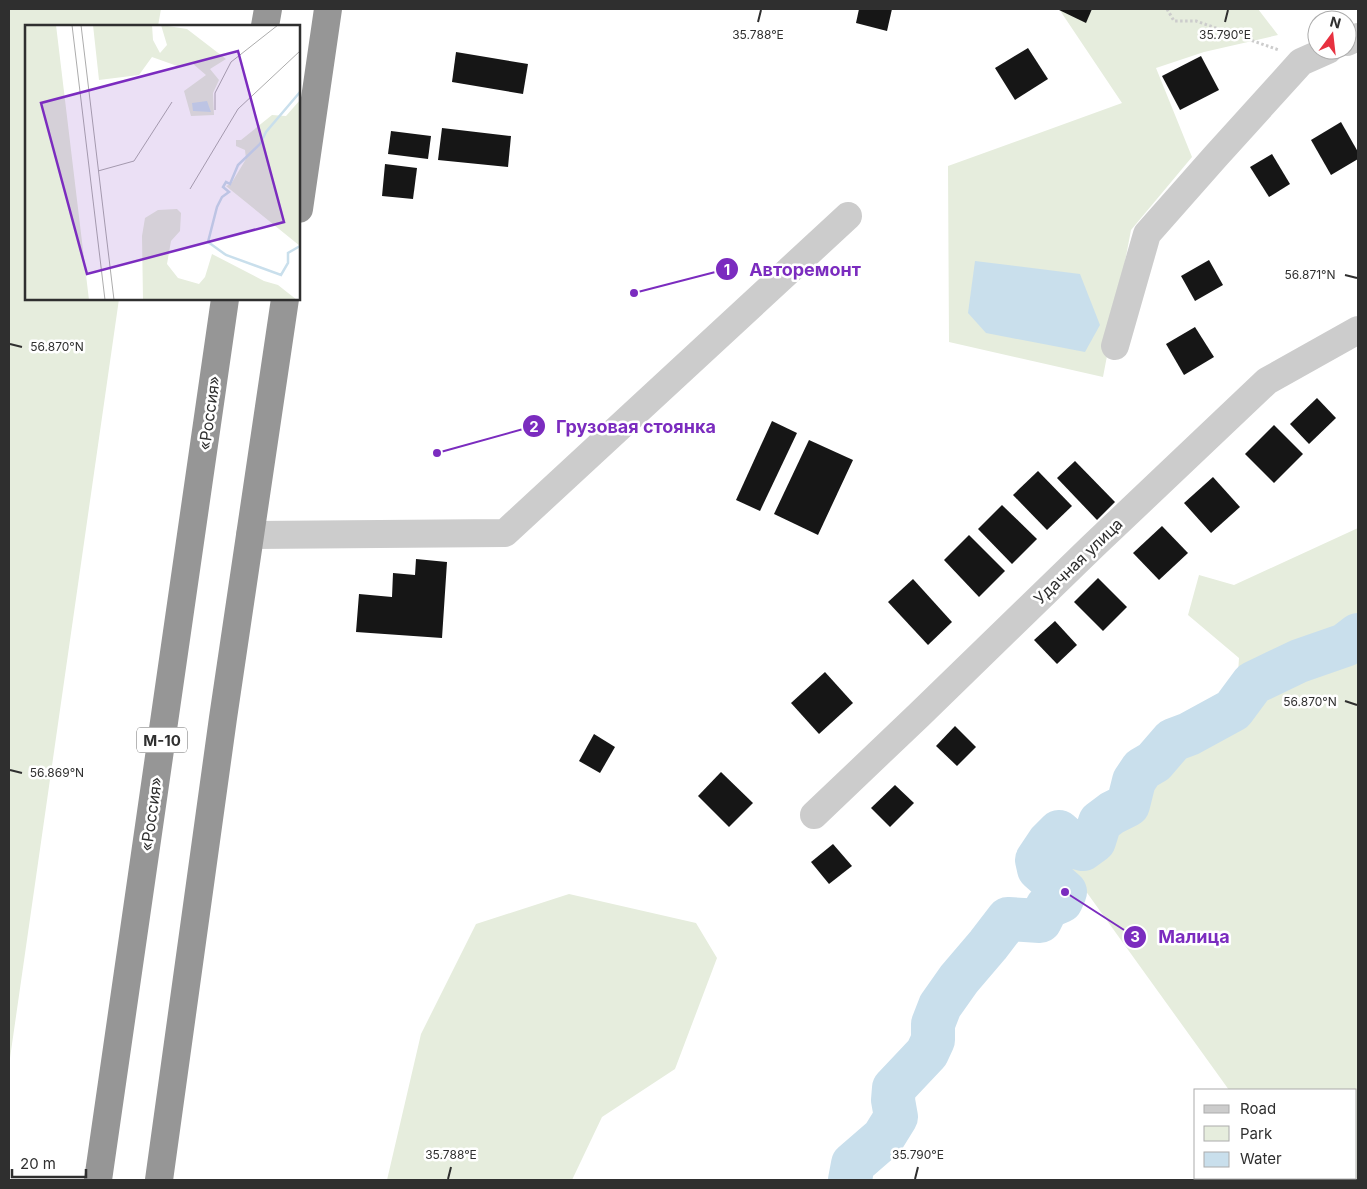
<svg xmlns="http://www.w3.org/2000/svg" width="1367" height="1189" font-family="Inter,sans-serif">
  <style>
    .green { fill: #e6eddd }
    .water { fill: #c9dfec }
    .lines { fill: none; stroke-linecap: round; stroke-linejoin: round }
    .river { stroke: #c9dfec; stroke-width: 44 }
    .building { fill: #161616 }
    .path { stroke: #ccc; stroke-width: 3; stroke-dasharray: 2.5 2.5; stroke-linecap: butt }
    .minor { stroke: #ccc; stroke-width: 28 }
    .highway { stroke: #969696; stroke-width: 28 }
    .ticks { fill: none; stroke: #2f2f2f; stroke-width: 2 }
    .labels { text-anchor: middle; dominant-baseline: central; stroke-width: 5; stroke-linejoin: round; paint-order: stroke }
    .shield { fill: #fff; stroke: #6d6d6d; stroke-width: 1 }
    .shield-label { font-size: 15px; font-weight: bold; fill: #2f2f2f }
    .street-label { font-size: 16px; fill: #2f2f2f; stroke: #fff }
    .inset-river { fill: none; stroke: #c9dfec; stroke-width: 2.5 }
    .inset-road { fill: none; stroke: #acacac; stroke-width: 1 }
    .view { fill: #7b2cbf; fill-opacity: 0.15; stroke: #7b2cbf; stroke-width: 2.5 }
    .inset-edge { fill: none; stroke: #2f2f2f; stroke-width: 2.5 }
    .ticks-label { font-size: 12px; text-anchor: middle; fill: #2f2f2f; stroke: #fff; stroke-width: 5; stroke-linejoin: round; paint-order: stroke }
    .leader { fill: none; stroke: #7b2cbf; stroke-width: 2 }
    .callout-dot { fill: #7b2cbf; stroke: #fff; stroke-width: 2 }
    .mark-label { font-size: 15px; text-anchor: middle; font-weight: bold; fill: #fff }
    .callout-label { font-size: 18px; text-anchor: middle; font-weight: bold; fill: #7b2cbf; stroke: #fff; stroke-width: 5; stroke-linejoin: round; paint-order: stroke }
  </style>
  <rect width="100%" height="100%" fill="#fff"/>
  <g class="green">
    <polygon points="9,9 161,9 158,26 26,26 26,299 119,299 9,1065"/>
    <polygon points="1059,9 1258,9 1278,35 1204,52 1156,68 1192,157 1131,230 1103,377 949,342 948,166 1122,103"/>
    <polygon points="1358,528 1358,1180 1294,1180 1292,1178 1356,1178 1356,1090 1229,1090 1085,890 1054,859 1089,854 1107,834 1132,810 1149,777 1181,749 1235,720 1239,658 1188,615 1199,575 1234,585"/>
    <polygon points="569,894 696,923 717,958 675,1069 602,1117 572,1180 387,1180 421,1034 476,924"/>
  </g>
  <polygon class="water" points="975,261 1080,274 1100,325 1085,352 986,333 968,313"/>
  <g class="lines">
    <polyline class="river" points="850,1180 853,1164 883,1138 896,1117 893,1100 894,1088 927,1053 933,1040 933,1024 940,1006 959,979 988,945 1008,919 1040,921 1047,907 1061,901 1065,892 1039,869 1037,860 1049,842 1059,832 1076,847 1083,849 1094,841 1100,822 1112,813 1128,805 1134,781 1142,769 1154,762 1173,740 1189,734 1233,710 1253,683 1299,661 1345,645 1358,635"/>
  </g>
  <g class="building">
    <polygon points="859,9 892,9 887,31 856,23"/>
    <polygon points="1057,9 1092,9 1086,23"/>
    <polygon points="1028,48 1048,79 1015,100 995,68"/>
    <polygon points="456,52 528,64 523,94 452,82"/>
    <polygon points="1201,56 1219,90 1180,110 1162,76"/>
    <polygon points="1341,122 1358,152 1358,159 1331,175 1311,140"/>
    <polygon points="442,128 511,136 508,167 438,160"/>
    <polygon points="391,131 431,136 428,159 388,154"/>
    <polygon points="1272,154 1290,184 1269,197 1250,167"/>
    <polygon points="385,164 417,168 413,199 382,196"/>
    <polygon points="1209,260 1223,285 1195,301 1181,276"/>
    <polygon points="1195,327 1214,357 1184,375 1166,344"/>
    <polygon points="1317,398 1336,418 1309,444 1290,424"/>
    <polygon points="772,421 797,433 760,511 736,500"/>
    <polygon points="1274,425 1303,454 1274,483 1245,454"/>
    <polygon points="809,440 853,460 818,535 774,514"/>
    <polygon points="1075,461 1115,502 1097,520 1057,478"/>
    <polygon points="1038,471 1072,506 1047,530 1013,495"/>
    <polygon points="1213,477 1240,507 1211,533 1184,503"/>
    <polygon points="1002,505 1037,539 1012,564 978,529"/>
    <polygon points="1162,526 1188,553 1159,580 1133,553"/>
    <polygon points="969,535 1005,571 979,597 944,560"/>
    <polygon points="416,559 447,562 442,638 356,632 359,594 392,597 393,573 415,575"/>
    <polygon points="1098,578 1127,607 1103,631 1074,602"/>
    <polygon points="913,579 952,622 928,645 888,602"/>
    <polygon points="1055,621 1077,645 1057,664 1034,640"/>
    <polygon points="825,672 853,703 819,734 791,703"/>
    <polygon points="955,726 976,747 957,766 936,746"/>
    <polygon points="594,734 615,747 600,773 579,761"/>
    <polygon points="721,772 753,803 729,827 698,796"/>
    <polygon points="895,785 914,803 890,827 871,808"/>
    <polygon points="833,844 852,866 829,884 811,862"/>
  </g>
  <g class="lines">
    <polyline class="path" points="1167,9 1174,21 1196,21 1279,50"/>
    <g class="minor">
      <polyline points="1347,42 1358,37"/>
      <polyline points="1115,346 1147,234 1215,157 1301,62 1328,50"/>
      <polyline points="250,535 505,533 848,216"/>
      <polyline points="814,815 919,715 1093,546 1267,381 1358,330"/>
    </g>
    <g class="highway">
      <polyline points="265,26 268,9"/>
      <polyline points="299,209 328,9"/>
      <polyline points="98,1180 225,299"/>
      <polyline points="159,1180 223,718 285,299"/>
    </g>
  </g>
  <path class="ticks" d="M758,22L761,10M1225,22L1228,10M1345,275L1357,278M10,344L22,347M1345,701L1357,705M10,770L22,773M448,1179L451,1167M915,1179L918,1167"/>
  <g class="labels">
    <rect class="shield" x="137" y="727.5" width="50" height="25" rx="4"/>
    <g class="shield-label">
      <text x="162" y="740">М-10</text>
    </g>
    <g class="street-label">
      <text transform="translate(209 413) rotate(-82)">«Россия»</text>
      <text transform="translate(1078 561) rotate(-44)">Удачная улица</text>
      <text transform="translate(151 814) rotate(-82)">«Россия»</text>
    </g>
  </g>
  <g transform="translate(25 25)">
    <rect width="275" height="275" fill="#fff"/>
    <path d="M0,0H31L64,275H0ZM68,0H127L128,15L135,28L142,20L136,0L162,4L201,34L185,44L194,55L188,68L189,90L166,91L159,66L181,50L167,38L155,42L127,32L114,50L74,55ZM275,75V221L201,161L206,159L221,134L220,125L211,121V115H216L247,90L261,91ZM152,184L156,188L155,206L146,216L142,239L153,253L174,259L180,252L187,229L239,256L253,260L272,275H118L117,211L120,193L133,185Z" fill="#e6eddd"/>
    <path d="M182,76L186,87L168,86L167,78Z" fill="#c9dfec"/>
    <path class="inset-river" d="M275,67L241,107L235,119L213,140L205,159L201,157L198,162L204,167L197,172L192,182L183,217L201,230L256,250L263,238V228L275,221"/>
    <path class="inset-road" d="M47,0L80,275M56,0L89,275M190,85V68L206,37L253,0M73,146L109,136L147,77M165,164L213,84L275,26"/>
    <path class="view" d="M213,26L259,197L62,249L16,78Z"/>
    <rect width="275" height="275" class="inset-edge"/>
  </g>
  <g class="ticks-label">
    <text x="758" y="39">35.788°E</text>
    <text x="1225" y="39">35.790°E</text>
    <text x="1310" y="279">56.871°N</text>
    <text x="57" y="351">56.870°N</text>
    <text x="1310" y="706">56.870°N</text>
    <text x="57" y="777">56.869°N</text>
    <text x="451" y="1159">35.788°E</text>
    <text x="918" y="1159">35.790°E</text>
  </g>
  <path class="leader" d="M634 293L727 269M437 453L534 426M1065 892L1135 937"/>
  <g class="callout-dot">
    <circle cx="634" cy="293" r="5"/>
    <circle cx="437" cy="453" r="5"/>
    <circle cx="1065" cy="892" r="5"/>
    <circle cx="727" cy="269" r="12"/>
    <circle cx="534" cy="426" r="12"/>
    <circle cx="1135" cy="937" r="12"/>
  </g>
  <g class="mark-label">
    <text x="727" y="275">1</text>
    <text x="534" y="432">2</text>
    <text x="1135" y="942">3</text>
  </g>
  <g class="callout-label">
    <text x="805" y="276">Авторемонт</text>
    <text x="636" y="433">Грузовая стоянка</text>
    <text x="1194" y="943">Малица</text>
  </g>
  <rect width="1367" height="1189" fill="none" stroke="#2f2f2f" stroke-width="20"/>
  <rect x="1194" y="1089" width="162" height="90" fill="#ffffff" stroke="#acacac"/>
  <rect x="1204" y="1105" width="25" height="8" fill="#cccccc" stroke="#acacac"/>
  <text x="1240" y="1114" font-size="15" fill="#2f2f2f">Road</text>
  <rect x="1204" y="1126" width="25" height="15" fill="#e6eddd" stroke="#acacac"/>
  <text x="1240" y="1139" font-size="15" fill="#2f2f2f">Park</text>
  <rect x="1204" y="1152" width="25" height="15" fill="#c9dfec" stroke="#acacac"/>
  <text x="1240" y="1164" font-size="15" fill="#2f2f2f">Water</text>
  <g transform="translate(1332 35) rotate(15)"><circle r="24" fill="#ffffff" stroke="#acacac"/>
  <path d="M0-4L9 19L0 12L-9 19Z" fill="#e73140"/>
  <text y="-8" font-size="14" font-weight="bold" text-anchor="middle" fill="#2f2f2f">N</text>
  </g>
  <path d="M12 1169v8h74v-8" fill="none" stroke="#2f2f2f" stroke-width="2.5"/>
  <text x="20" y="1169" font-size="15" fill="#2f2f2f" stroke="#ffffff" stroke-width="4" paint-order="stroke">20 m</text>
</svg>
